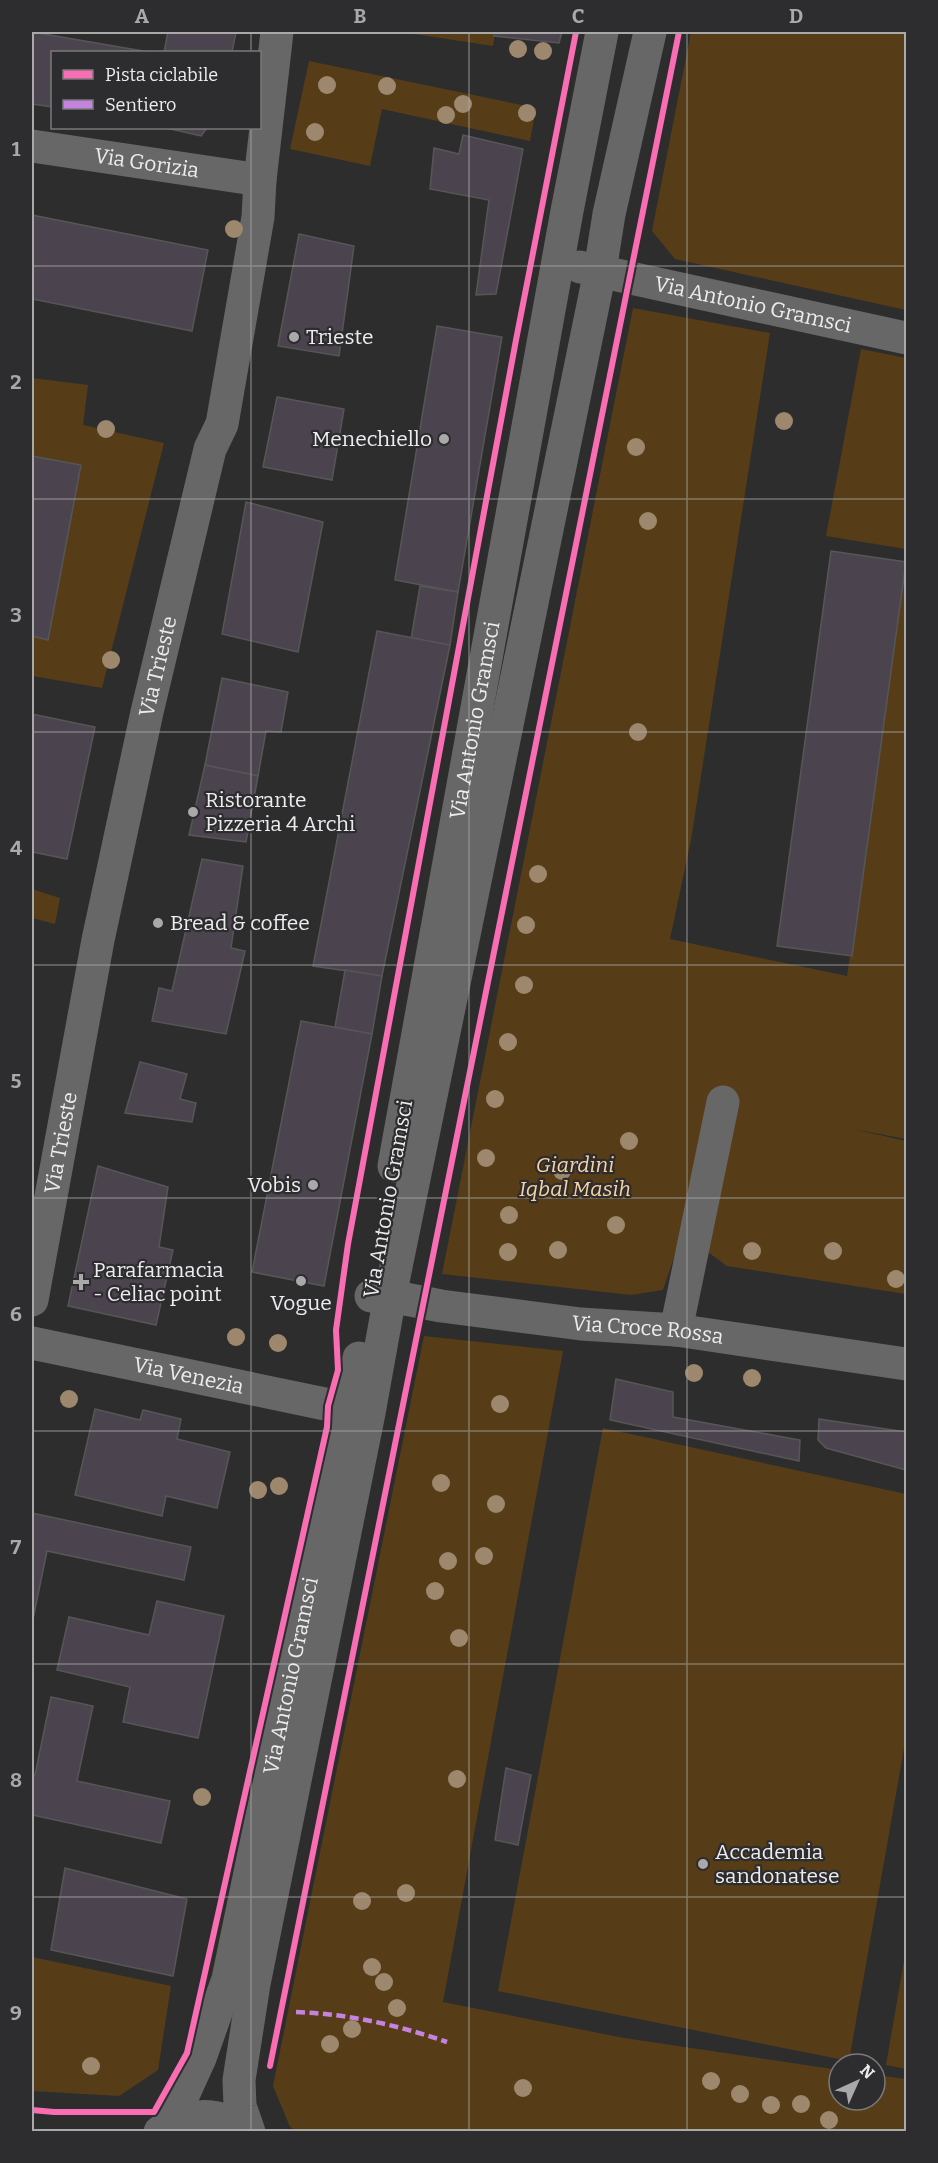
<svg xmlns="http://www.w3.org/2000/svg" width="938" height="2163" font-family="Bitter,serif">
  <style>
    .green { fill: #563d17 }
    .building { fill: #4b444f; stroke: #575657; stroke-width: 1.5 }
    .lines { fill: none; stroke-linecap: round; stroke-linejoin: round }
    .minor { stroke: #676768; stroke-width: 33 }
    .quiet { stroke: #c483df; stroke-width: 4.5; stroke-dasharray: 9 4.5; stroke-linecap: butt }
    .cycleway-casing { stroke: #2d2c2e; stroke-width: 10 }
    .cycleway { stroke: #f96db3; stroke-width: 6 }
    .tree { fill: #9d886d }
    .grid { fill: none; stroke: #aaa9aa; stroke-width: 1.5; stroke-opacity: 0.55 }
    .poi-dot { fill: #aaa9aa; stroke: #2d2c2e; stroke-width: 2 }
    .labels { text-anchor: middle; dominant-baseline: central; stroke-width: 4.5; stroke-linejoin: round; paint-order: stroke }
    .street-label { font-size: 21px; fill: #edeced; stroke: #2d2c2e }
    .poi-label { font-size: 21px; fill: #edeced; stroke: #2d2c2e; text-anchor: start }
    .park-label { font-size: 21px; font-style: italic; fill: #f8d3a1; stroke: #2d2c2e }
    .neatline { fill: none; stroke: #aaa9aa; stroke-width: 2 }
    .grid-label { font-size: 20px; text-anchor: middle; font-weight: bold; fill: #aaa9aa }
  </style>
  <rect width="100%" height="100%" fill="#2d2d2d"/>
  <g class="green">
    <polygon points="401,32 495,32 493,46"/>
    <polygon points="691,32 906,32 906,310 675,259 652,231"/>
    <polygon points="309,61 536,108 530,141 382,109 370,166 290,149"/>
    <polygon points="633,308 770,333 691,840 670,939 847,976 906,563 906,1139 853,1129 906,1141 906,1294 727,1266 682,1233 663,1290 631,1295 442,1274"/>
    <polygon points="861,349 906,358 906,549 826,536"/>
    <polygon points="32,378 88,385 83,425 164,443 102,688 32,676"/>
    <polygon points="32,889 60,898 55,924 32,918"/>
    <polygon points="424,1336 563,1351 443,2002 624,2038 839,2070 839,2100 875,2100 875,2075 906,2079 906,2131 299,2132 290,2127 273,2086"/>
    <polygon points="603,1428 906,1494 906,1737 849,2061 498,1991"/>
    <polygon points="906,1949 906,2069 886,2065"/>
    <polygon points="32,1957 171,1986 158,2070 119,2096 32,2091"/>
  </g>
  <g class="building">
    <polygon points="32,32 149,52 52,52 52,107 32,104"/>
    <polygon points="168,32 236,32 232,52 164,52"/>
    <polygon points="494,32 562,32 559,43 494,36"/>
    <polygon points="166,128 207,128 201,136"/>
    <polygon points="463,135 523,149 496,294 476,295 489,200 430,189 434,148 459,154"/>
    <polygon points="32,215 208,250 192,331 32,299"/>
    <polygon points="299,234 354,246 339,356 278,346"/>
    <polygon points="437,326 502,337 458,592 395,580"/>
    <polygon points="277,397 344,409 332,480 263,467"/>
    <polygon points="32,456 81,465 48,640 32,636"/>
    <polygon points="246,502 323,522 298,652 222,634"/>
    <polygon points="831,551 906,562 852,956 777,946"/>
    <polygon points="420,586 458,592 450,645 411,639"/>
    <polygon points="377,631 450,645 382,976 313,966"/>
    <polygon points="222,678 288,692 281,732 266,731 258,776 205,765"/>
    <polygon points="32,714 95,727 67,859 32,852"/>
    <polygon points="205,765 258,776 246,842 189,835"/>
    <polygon points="202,859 243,866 231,948 245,951 226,1034 152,1021 159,988 172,991"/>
    <polygon points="345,970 382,976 372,1034 335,1027"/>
    <polygon points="301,1021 372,1034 324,1286 252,1272"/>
    <polygon points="140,1062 187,1074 180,1099 196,1103 192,1122 125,1113"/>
    <polygon points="98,1166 168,1187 159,1247 173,1250 156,1325 68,1306"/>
    <polygon points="616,1379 673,1392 673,1417 800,1440 799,1461 610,1420"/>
    <polygon points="95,1409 140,1420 143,1410 181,1419 177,1439 230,1452 217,1508 166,1496 162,1516 75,1495"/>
    <polygon points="819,1419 906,1432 906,1470 826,1448 818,1440"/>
    <polygon points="32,1513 191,1547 184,1580 47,1551 32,1624"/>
    <polygon points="157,1601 224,1616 198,1738 123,1722 130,1687 57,1670 69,1617 149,1635"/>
    <polygon points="51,1697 93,1706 77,1781 170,1801 161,1843 32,1815 32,1775 35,1775"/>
    <polygon points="506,1768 531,1775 518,1845 495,1840"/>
    <polygon points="65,1868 187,1899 173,1976 51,1950"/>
  </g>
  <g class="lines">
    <g class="minor">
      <path id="s1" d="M32,146L260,180"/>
      <path id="s2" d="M580,267L906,338"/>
      <path id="s3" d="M394,1166L567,211L602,32"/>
      <path id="s4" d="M371,1296H390L441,1306L581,1324L676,1330L906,1364"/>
      <path id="s5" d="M32,1300L98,940L147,712L210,449L222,424L258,217L260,180L277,32"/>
      <polyline points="676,1330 723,1102"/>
      <path id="s6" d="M32,1343L368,1413"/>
      <path id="s7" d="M170,2124L200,2058L228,1979L346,1409L359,1358"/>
      <path d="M160,2132C183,2113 220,2110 242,2132"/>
      <polyline points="249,2132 240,2106 239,2080 254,1984 369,1413 390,1296 600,271 609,214 650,32"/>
    </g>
    <path class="quiet" d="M296,2012C348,2014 398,2025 447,2042"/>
    <g class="cycleway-casing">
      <g id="cycleway">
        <polyline points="270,2066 679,32"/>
        <polyline points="32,2110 54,2112 154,2112 187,2053 327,1427 328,1406 338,1370 336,1330 348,1244 516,340 576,32"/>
      </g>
    </g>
    <use href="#cycleway" class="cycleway"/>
  </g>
  <g class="tree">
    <circle cx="518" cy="49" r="9"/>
    <circle cx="543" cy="51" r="9"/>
    <circle cx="327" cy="85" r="9"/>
    <circle cx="387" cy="86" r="9"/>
    <circle cx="463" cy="104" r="9"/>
    <circle cx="527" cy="113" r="9"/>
    <circle cx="446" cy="115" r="9"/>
    <circle cx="315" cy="132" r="9"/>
    <circle cx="234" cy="229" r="9"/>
    <circle cx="784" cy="421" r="9"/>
    <circle cx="106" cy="429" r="9"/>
    <circle cx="636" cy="447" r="9"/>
    <circle cx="648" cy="521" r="9"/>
    <circle cx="111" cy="660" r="9"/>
    <circle cx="638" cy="732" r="9"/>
    <circle cx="538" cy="874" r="9"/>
    <circle cx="526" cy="925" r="9"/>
    <circle cx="524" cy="985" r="9"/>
    <circle cx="508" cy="1042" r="9"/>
    <circle cx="495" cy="1099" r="9"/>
    <circle cx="629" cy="1141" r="9"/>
    <circle cx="486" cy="1158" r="9"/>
    <circle cx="562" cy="1171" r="9"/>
    <circle cx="509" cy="1215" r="9"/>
    <circle cx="616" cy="1225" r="9"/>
    <circle cx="558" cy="1250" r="9"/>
    <circle cx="752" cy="1251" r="9"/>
    <circle cx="833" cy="1251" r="9"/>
    <circle cx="508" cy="1252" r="9"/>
    <circle cx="896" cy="1279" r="9"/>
    <circle cx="236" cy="1337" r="9"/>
    <circle cx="278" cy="1343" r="9"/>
    <circle cx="694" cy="1373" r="9"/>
    <circle cx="752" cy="1378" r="9"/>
    <circle cx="69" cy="1399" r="9"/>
    <circle cx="500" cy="1404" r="9"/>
    <circle cx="441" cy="1483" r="9"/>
    <circle cx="279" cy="1486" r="9"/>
    <circle cx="258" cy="1490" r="9"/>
    <circle cx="496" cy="1504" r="9"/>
    <circle cx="484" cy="1556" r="9"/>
    <circle cx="448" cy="1561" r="9"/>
    <circle cx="435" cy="1591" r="9"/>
    <circle cx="459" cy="1638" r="9"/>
    <circle cx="457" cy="1779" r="9"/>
    <circle cx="202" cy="1797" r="9"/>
    <circle cx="406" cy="1893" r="9"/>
    <circle cx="362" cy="1901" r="9"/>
    <circle cx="372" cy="1967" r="9"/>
    <circle cx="384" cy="1982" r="9"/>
    <circle cx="397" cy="2008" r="9"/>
    <circle cx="352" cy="2029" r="9"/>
    <circle cx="330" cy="2044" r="9"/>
    <circle cx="91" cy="2066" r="9"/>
    <circle cx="711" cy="2081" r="9"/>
    <circle cx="523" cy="2088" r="9"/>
    <circle cx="740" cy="2094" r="9"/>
    <circle cx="801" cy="2104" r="9"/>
    <circle cx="771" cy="2105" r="9"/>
    <circle cx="829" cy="2120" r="9"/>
  </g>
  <path class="grid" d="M251,32V52M469,32V2132M687,32V2132M251,128V2132M32,266H906M32,499H906M32,732H906M32,965H906M32,1198H906M32,1431H906M32,1664H906M32,1897H906"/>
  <g class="poi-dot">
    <circle cx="294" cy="337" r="6"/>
    <circle cx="444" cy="439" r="6"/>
    <circle cx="193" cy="812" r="6"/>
    <circle cx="158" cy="923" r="6"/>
    <circle cx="313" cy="1185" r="6"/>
    <circle cx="301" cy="1281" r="6"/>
    <path d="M78 1273h6v6h6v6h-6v6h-6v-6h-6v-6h6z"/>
    <circle cx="703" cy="1864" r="6"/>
  </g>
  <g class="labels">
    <g class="street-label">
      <text stroke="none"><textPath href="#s1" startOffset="116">Via Gorizia</textPath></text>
      <text stroke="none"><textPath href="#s2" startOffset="177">Via Antonio Gramsci</textPath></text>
      <text stroke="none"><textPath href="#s5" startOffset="646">Via Trieste</textPath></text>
      <text stroke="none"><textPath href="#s3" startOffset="453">Via Antonio Gramsci</textPath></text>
      <text stroke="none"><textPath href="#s5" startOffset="160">Via Trieste</textPath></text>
      <text transform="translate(388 1199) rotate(-80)">Via Antonio Gramsci</text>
      <text stroke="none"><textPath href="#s4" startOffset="279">Via Croce Rossa</textPath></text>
      <text stroke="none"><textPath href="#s6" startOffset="160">Via Venezia</textPath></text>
      <text stroke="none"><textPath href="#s7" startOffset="466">Via Antonio Gramsci</textPath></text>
    </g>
    <g class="poi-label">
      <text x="306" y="337">Trieste</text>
      <text x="432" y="439" text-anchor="end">Menechiello</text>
      <text x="205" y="800">Ristorante<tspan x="205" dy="24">Pizzeria 4 Archi</tspan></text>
      <text x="170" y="923">Bread &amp; coffee</text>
      <text x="301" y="1185" text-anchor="end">Vobis</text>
      <text x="93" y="1270">Parafarmacia<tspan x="93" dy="24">- Celiac point</tspan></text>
      <text x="301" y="1303" text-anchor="middle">Vogue</text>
      <text x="715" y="1852">Accademia<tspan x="715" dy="24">sandonatese</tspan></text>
    </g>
    <g class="park-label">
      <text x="575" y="1165">Giardini<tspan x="575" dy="24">Iqbal Masih</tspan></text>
    </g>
  </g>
  <rect width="938" height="2163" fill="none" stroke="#2d2c2e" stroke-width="66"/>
  <rect x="51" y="51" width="210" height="78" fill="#2d2c2e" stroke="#7a797a" stroke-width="1.5"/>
  <rect x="63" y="70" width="30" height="9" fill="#f96db3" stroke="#7a797a" stroke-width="1.5"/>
  <text x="105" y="81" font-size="18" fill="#edeced">Pista ciclabile</text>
  <rect x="63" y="100" width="30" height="9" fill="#c483df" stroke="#7a797a" stroke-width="1.5"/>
  <text x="105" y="111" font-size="18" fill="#edeced">Sentiero</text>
  <g transform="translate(857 2082) rotate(45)"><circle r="28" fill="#2d2c2e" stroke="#7a797a" stroke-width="1.5"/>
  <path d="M0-4.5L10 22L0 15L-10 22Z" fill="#aaa9aa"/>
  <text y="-9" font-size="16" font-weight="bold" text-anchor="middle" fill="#edeced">N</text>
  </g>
  <rect x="33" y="33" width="872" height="2097" class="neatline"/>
  <g class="grid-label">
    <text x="142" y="23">A</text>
    <text x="360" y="23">B</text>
    <text x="578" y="23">C</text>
    <text x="796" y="23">D</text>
    <text x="16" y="156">1</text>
    <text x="16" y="389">2</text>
    <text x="16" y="622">3</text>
    <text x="16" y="855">4</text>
    <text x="16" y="1088">5</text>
    <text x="16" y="1321">6</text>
    <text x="16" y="1554">7</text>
    <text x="16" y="1787">8</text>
    <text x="16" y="2020">9</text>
  </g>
</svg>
